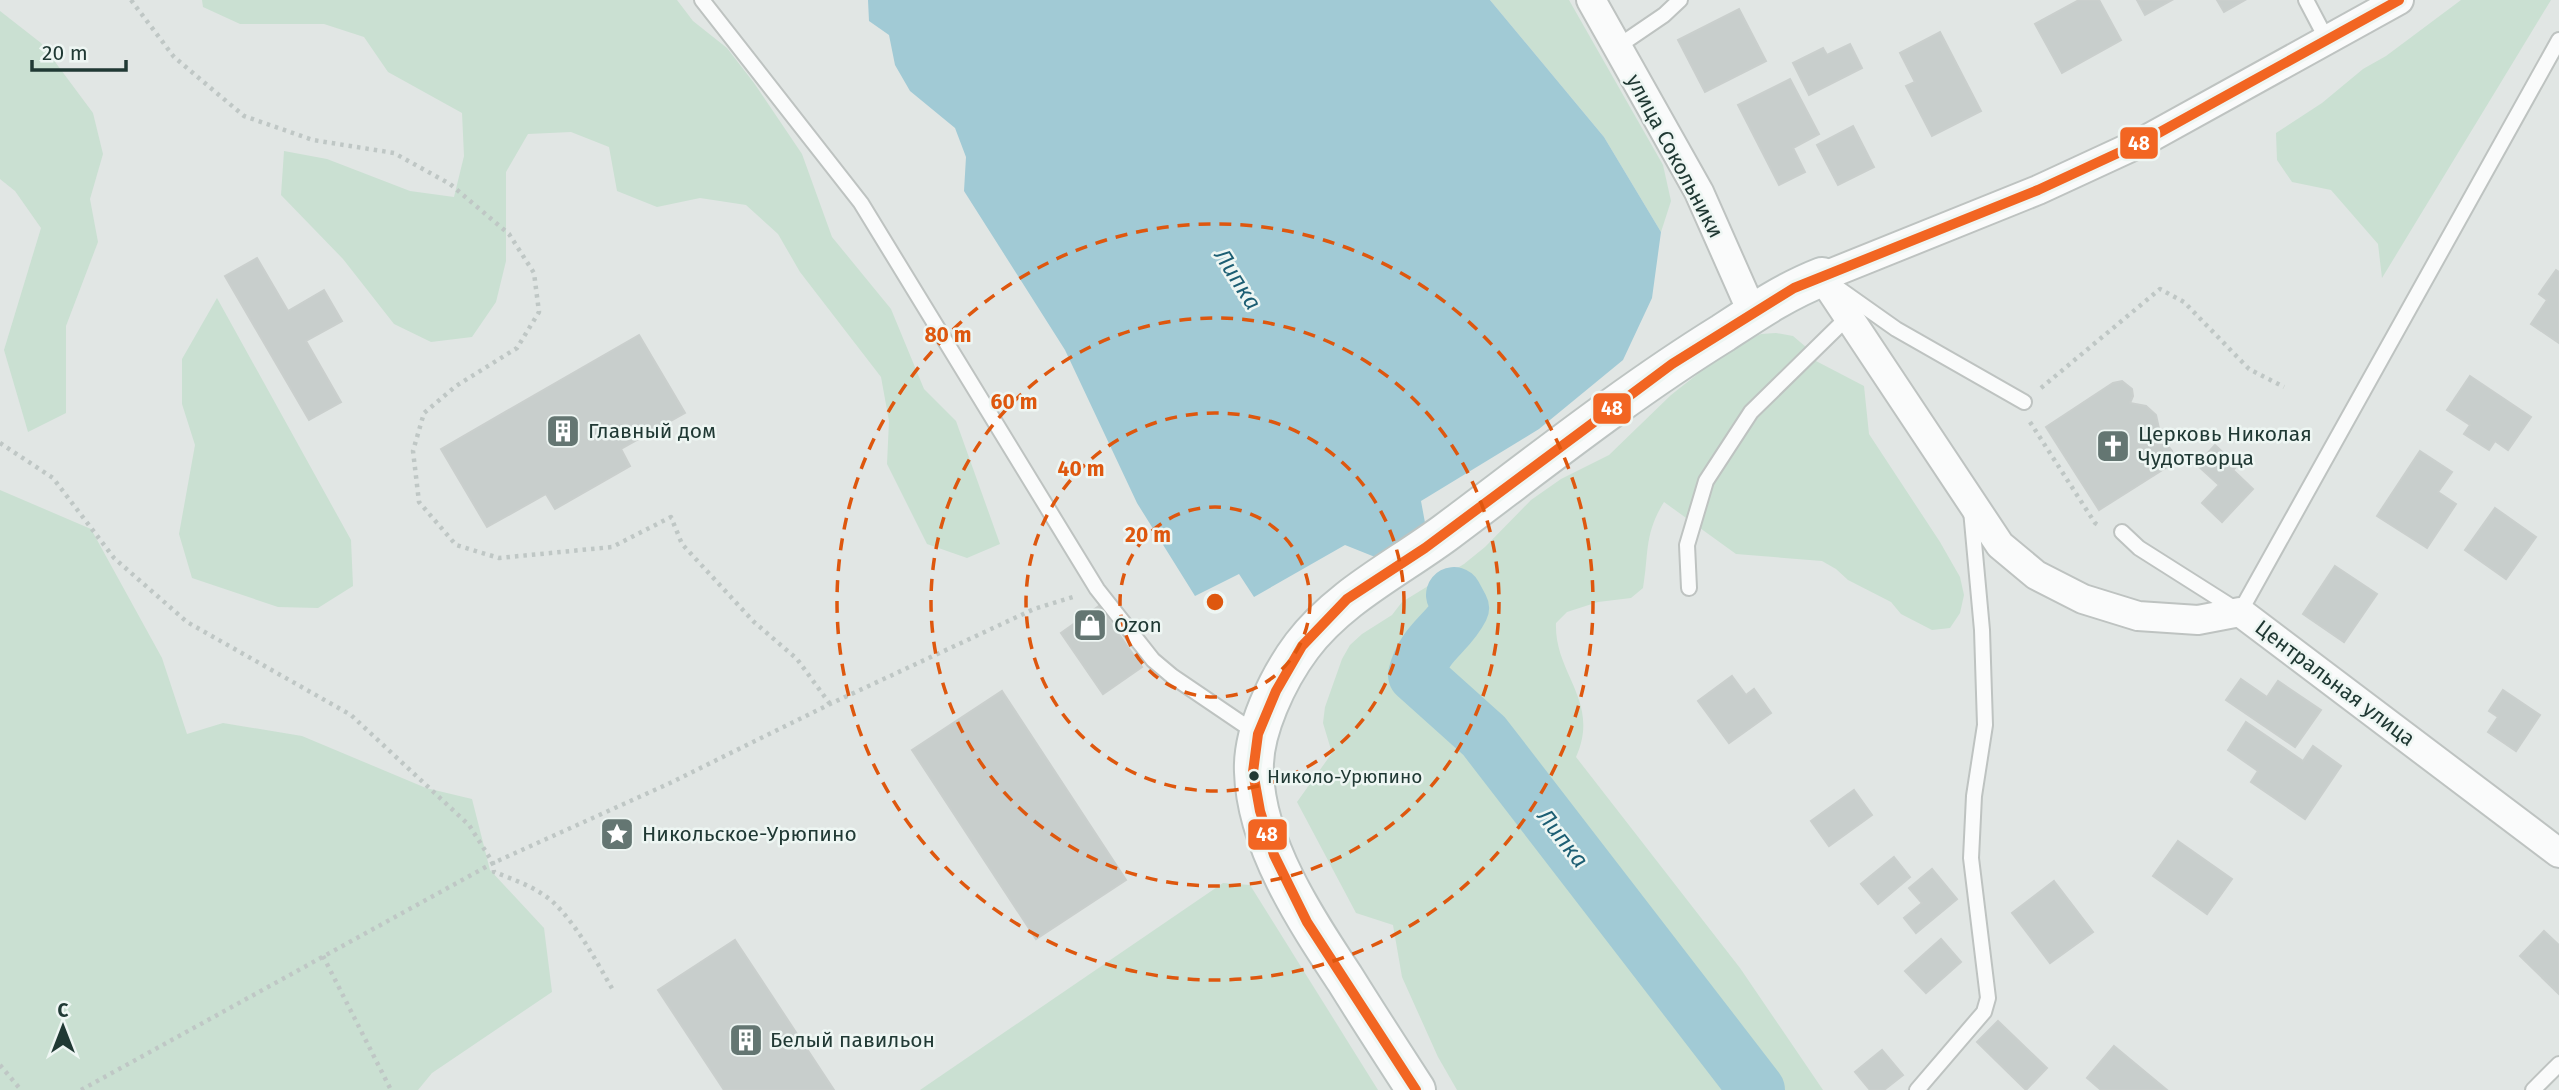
<svg xmlns="http://www.w3.org/2000/svg" width="2559" height="1090" font-family="'Fira Sans',sans-serif">
  <style>
    .green { fill: #cae0d2 }
    .water { fill: #a1cad5 }
    .lines { fill: none; stroke-linecap: round; stroke-linejoin: round }
    .river { stroke: #a1cad5; stroke-width: 56 }
    .building { fill: #c8cecc; stroke: #cacfcd; stroke-width: 2 }
    .lane-casing { stroke: #bec3c1; stroke-width: 18 }
    .street-casing { stroke: #bec3c1; stroke-width: 32 }
    .secondary-casing { stroke: #bdc4c2; stroke-width: 42 }
    .path { stroke: #bfc7c5; stroke-width: 4.5; stroke-dasharray: 3.5 5; stroke-linecap: butt }
    .lane { stroke: #fafbfb; stroke-width: 14 }
    .street { stroke: #fafbfb; stroke-width: 28 }
    .secondary { stroke: #fafbfb; stroke-width: 38 }
    .bus-1-casing { stroke: #eef6f3; stroke-width: 16 }
    .bus-1 { stroke: #f26522; stroke-width: 10 }
    .ring { fill: none; stroke: #de570e; stroke-width: 3.5; stroke-dasharray: 12 9 }
    .bus-dot { fill: #203934; stroke: #eef6f3; stroke-width: 2.5 }
    .labels { text-anchor: middle; dominant-baseline: central; stroke-width: 5; stroke-linejoin: round; paint-order: stroke }
    .bus-label { font-size: 19px; fill: #203934; stroke: #eef6f3; text-anchor: start }
    .street-label { font-size: 21px; fill: #203934; stroke: #eef6f3 }
    .poi-label { font-size: 21px; fill: #203934; stroke: #eef6f3; text-anchor: start }
    .water-label { font-size: 23px; font-style: italic; fill: #1c5e73; stroke: #eef6f3 }
    .centre { fill: #de570e; stroke: #eef6f3; stroke-width: 3.5 }
    .ring-label { font-size: 21px; text-anchor: middle; font-weight: bold; fill: #de570e; stroke: #eef6f3; stroke-width: 5; stroke-linejoin: round; paint-order: stroke }
    .line-badge { stroke: #eef6f3; stroke-width: 2.5 }
    .badge-label { font-size: 19px; text-anchor: middle; font-weight: bold; fill: #fff }
  </style>
  <rect width="100%" height="100%" fill="#e1e6e4"/>
  <g class="green">
    <polygon points="202,0 677,0 693,21 727,48 754,83 802,154 832,237 891,309 924,389 956,421 1000,544 967,558 927,544 887,464 889,421 881,377 800,272 778,234 746,205 700,198 657,207 617,191 609,147 571,132 528,134 506,172 506,261 496,302 472,337 431,342 394,324 343,259 281,195 284,151 327,159 410,191 454,197 464,156 462,113 388,72 364,37 324,24 240,24 203,7"/>
    <polygon points="1490,0 1569,0 1663,165 1671,201 1661,232 1604,137"/>
    <polygon points="2461,0 2551,0 2382,278 2378,244 2331,190 2292,182 2277,160 2276,133 2322,103 2363,69 2386,56"/>
    <polygon points="0,11 41,43 93,113 103,154 90,199 98,242 66,326 66,413 28,432 4,350 41,228 15,191 0,179"/>
    <polygon points="217,298 351,540 353,586 318,608 278,607 192,578 179,534 195,445 182,404 182,359"/>
    <path d="M1776,333L1793,336L1806,347L1816,361L1864,386L1869,434L1940,542L1960,577L1964,595L1960,613L1950,628L1932,630L1901,614L1891,602L1848,580L1836,569L1822,561L1736,554L1664,502C1644,534 1649,553 1643,588L1631,598L1598,602L1567,612L1556,623C1554,674 1601,701 1576,757L1740,968L1823,1090H1457L1438,1057L1402,977L1393,925L1356,913L1297,802L1332,753L1323,723L1325,707L1342,659L1350,645L1362,634L1392,615L1402,602L1464,564L1485,547L1531,500L1561,479L1609,455L1671,395L1728,350L1761,334Z"/>
    <polygon points="0,490 91,529 162,658 187,734 223,723 302,736 426,788 472,799 490,870 544,928 552,992 432,1073 418,1090 0,1090"/>
    <polygon points="1223,883 1250,885 1378,1090 920,1090"/>
  </g>
  <polygon class="water" points="868,0 1490,0 1604,137 1661,232 1652,298 1623,360 1539,429 1421,501 1426,528 1380,559 1345,545 1254,597 1239,574 1195,596 1137,503 1065,350 964,191 966,157 955,128 910,91 895,65 889,35 869,21"/>
  <g class="lines">
    <path class="river" d="M1454,595L1461,608C1448,634 1424,642 1416,675L1484,736L1757,1090"/>
  </g>
  <g class="building">
    <polygon points="2079,0 2099,0 2121,40 2062,73 2035,24"/>
    <polygon points="2137,0 2172,0 2145,15"/>
    <polygon points="2217,0 2245,0 2224,12"/>
    <polygon points="1739,9 1766,61 1705,92 1678,40"/>
    <polygon points="1940,32 1981,111 1932,136 1906,86 1915,82 1900,53"/>
    <polygon points="1850,44 1862,68 1809,95 1793,63 1823,48 1827,55"/>
    <polygon points="1790,79 1819,134 1793,148 1805,172 1779,185 1738,105"/>
    <polygon points="1853,126 1874,167 1838,185 1817,145"/>
    <polygon points="257,258 288,311 324,290 342,321 306,341 341,402 309,420 225,276"/>
    <polygon points="2556,270 2559,272 2559,343 2531,324 2547,300 2539,294"/>
    <polygon points="639,335 685,413 621,449 630,466 555,509 546,494 487,527 441,449"/>
    <polygon points="2470,376 2531,417 2508,450 2495,441 2489,450 2464,434 2470,425 2447,410"/>
    <polygon points="2122,381 2132,389 2133,396 2130,403 2146,406 2156,415 2160,433 2156,444 2168,446 2172,451 2173,458 2167,467 2099,510 2046,427 2113,383"/>
    <polygon points="2215,445 2237,466 2233,470 2253,489 2222,522 2202,503 2219,485 2197,465"/>
    <polygon points="2420,451 2452,472 2438,492 2456,504 2427,548 2377,516"/>
    <polygon points="2495,508 2536,537 2506,579 2465,550"/>
    <polygon points="2335,566 2377,594 2344,642 2303,614"/>
    <polygon points="1099,606 1142,667 1103,694 1061,633"/>
    <polygon points="1732,676 1746,695 1754,689 1771,713 1729,743 1698,701"/>
    <polygon points="2241,679 2267,697 2278,681 2321,710 2295,747 2226,700"/>
    <polygon points="2503,690 2540,715 2516,751 2488,732 2498,717 2489,711"/>
    <polygon points="1002,691 1126,880 1036,939 912,750"/>
    <polygon points="2246,722 2303,761 2313,746 2341,766 2305,819 2251,782 2258,771 2228,750"/>
    <polygon points="1854,790 1872,815 1829,846 1811,821"/>
    <polygon points="2178,841 2232,879 2207,914 2153,876"/>
    <polygon points="1894,857 1910,877 1878,904 1861,884"/>
    <polygon points="1932,869 1957,899 1916,933 1904,918 1922,903 1909,888"/>
    <polygon points="2054,881 2093,932 2050,963 2012,913"/>
    <polygon points="2544,931 2559,945 2559,994 2520,956"/>
    <polygon points="1941,939 1961,962 1926,993 1905,971"/>
    <polygon points="735,940 834,1090 724,1090 658,990"/>
    <polygon points="1998,1021 2047,1068 2026,1090 1977,1042"/>
    <polygon points="2114,1046 2167,1090 2101,1090 2087,1078"/>
    <polygon points="1882,1050 1903,1075 1884,1090 1870,1090 1855,1072"/>
  </g>
  <g class="lines">
    <g class="lane-casing">
      <g id="lane">
        <polyline points="702,0 861,203 1097,589 1153,660 1172,676 1256,733"/>
        <polyline points="2306,0 2327,40"/>
        <polyline points="1617,47 1664,15 1680,0"/>
        <polyline points="1838,288 1896,329 2024,402"/>
        <polyline points="2122,532 2139,548 2240,612 2559,40"/>
        <polyline points="1689,588 1687,545 1706,481 1751,412 1848,317"/>
        <polyline points="1917,1090 1984,1012 1988,998 1971,858 1974,796 1985,725 1982,630 1971,510"/>
        <polyline points="2533,1090 2559,1064"/>
      </g>
    </g>
    <g class="street-casing">
      <g id="street">
        <polyline points="1591,0 1699,192 1753,314"/>
        <polyline points="2399,0 2144,141 2038,190 1822,277 2000,545 2036,575 2083,599 2138,616 2198,620 2240,612 2559,853"/>
      </g>
    </g>
    <g class="secondary-casing">
      <path id="secondary" d="M1416,1090C1392,1053 1368,1016 1345,979C1306,920 1256,845 1254,772C1252,732 1278,678 1302,646C1339,597 1396,569 1445,533C1536,465 1626,393 1723,333C1755,312 1786,291 1822,277"/>
    </g>
    <g class="path">
      <polyline points="131,0 174,57 244,116 313,140 394,153 450,184 509,234 534,273 539,312 517,348 456,386 424,413 413,451 419,502 456,545 499,558 612,547 671,517 682,544 754,622 797,659 830,704"/>
      <polyline points="2041,388 2160,289 2184,302 2249,369 2284,387"/>
      <polyline points="2030,422 2095,523 2101,527"/>
      <path d="M0,443L53,478L114,558L187,622L351,715L469,825L493,863L494,872C515,880 541,889 557,906C580,930 596,961 613,990"/>
      <polyline points="323,956 391,1090"/>
      <polyline points="0,1065 21,1090"/>
      <polyline points="81,1090 493,863 668,784 830,704 1034,609 1076,596"/>
    </g>
    <use href="#lane" class="lane"/>
    <use href="#street" class="street"/>
    <use href="#secondary" class="secondary"/>
    <g class="bus-1-casing">
      <polyline id="bus-1" points="1416,1090 1307,922 1274,855 1260,811 1253,772 1258,734 1276,691 1302,646 1347,599 1425,548 1672,364 1794,288 2038,190 2144,141 2399,0"/>
    </g>
    <use href="#bus-1" class="bus-1"/>
  </g>
  <g class="ring">
    <circle cx="1215" cy="602" r="95"/>
    <circle cx="1215" cy="602" r="189"/>
    <circle cx="1215" cy="602" r="284"/>
    <circle cx="1215" cy="602" r="378"/>
  </g>
  <defs>
    <g id="building-square" transform="scale(1.75)"><rect x="-9" y="-9" width="18" height="18" rx="4" fill="#647672" stroke="#eef6f3"/><path d="M-4-6H4V6H1V3H-1V6H-4ZM-2.5-4.3h1.7v1.8h-1.7ZM.8-4.3h1.7v1.8H.8ZM-2.5-1h1.7V.8h-1.7ZM.8-1h1.7V.8H.8Z" fill="#fff"/></g>
    <g id="church-square" transform="scale(1.75)"><rect x="-9" y="-9" width="18" height="18" rx="4" fill="#647672" stroke="#eef6f3"/><path d="M-1.2-6h2.4v3.5h3.3v2.4h-3.3V6h-2.4V-.1h-3.3v-2.4h3.3Z" fill="#fff"/></g>
    <g id="shop-square" transform="scale(1.75)"><rect x="-9" y="-9" width="18" height="18" rx="4" fill="#647672" stroke="#eef6f3"/><path d="M-5-2.5h2.3a2.7 3.5 0 0 1 5.4 0H5L5.5 6h-11ZM-1.5-2.5h3a1.5 2.3 0 0 0-3 0Z" fill="#fff"/></g>
    <g id="sight-square" transform="scale(1.75)"><rect x="-9" y="-9" width="18" height="18" rx="4" fill="#647672" stroke="#eef6f3"/><path d="M0-6L1.8-2.2L6-1.7L2.9 1.2L3.7 5.4L0 3.3L-3.7 5.4L-2.9 1.2L-6-1.7L-1.8-2.2Z" fill="#fff"/></g>
  </defs>
  <g fill-rule="evenodd">
    <use href="#building-square" x="563" y="431"/>
    <use href="#church-square" x="2113" y="446"/>
    <use href="#shop-square" x="1090" y="625"/>
    <use href="#sight-square" x="617" y="834"/>
    <use href="#building-square" x="746" y="1040"/>
  </g>
  <circle class="bus-dot" cx="1254" cy="776" r="6"/>
  <g class="labels">
    <g class="bus-label">
      <text x="1267" y="776">Николо-Урюпино</text>
    </g>
    <g class="street-label">
      <text transform="translate(1675 156) rotate(62)">улица Сокольники</text>
      <text transform="translate(2335 683) rotate(37)">Центральная улица</text>
    </g>
    <g class="poi-label">
      <text x="588" y="431">Главный дом</text>
      <text x="2138" y="434">Церковь Николая<tspan x="2138" dy="24">Чудотворца</tspan></text>
      <text x="1114" y="625">Ozon</text>
      <text x="642" y="834">Никольское-Урюпино</text>
      <text x="770" y="1040">Белый павильон</text>
    </g>
    <g class="water-label">
      <text transform="translate(1238 279) rotate(58)">Липка</text>
      <text transform="translate(1563 838) rotate(52)">Липка</text>
    </g>
  </g>
  <circle cx="1215" cy="602" r="10" class="centre"/>
  <g class="ring-label">
    <text x="948" y="342">80 m</text>
    <text x="1014" y="409">60 m</text>
    <text x="1081" y="476">40 m</text>
    <text x="1148" y="542">20 m</text>
  </g>
  <g class="line-badge">
    <rect x="2119" y="126" width="40" height="34" rx="7" fill="#f26522"/>
    <rect x="1592" y="392" width="40" height="33" rx="7" fill="#f26522"/>
    <rect x="1247" y="818" width="41" height="33" rx="7" fill="#f26522"/>
  </g>
  <g class="badge-label">
    <text x="2139" y="150">48</text>
    <text x="1612" y="415">48</text>
    <text x="1267" y="841">48</text>
  </g>
  <g transform="translate(63 1027)" stroke="#eef6f3" stroke-width="5" paint-order="stroke">
  <path d="M0-5L12 26L0 18L-12 26Z" fill="#203934"/>
  <text y="-10" font-size="19" font-weight="bold" text-anchor="middle" fill="#203934">С</text>
  </g>
  <path d="M32 60v10h94v-10" fill="none" stroke="#203934" stroke-width="3.5"/>
  <text x="42" y="60" font-size="21" fill="#203934" stroke="#eef6f3" stroke-width="5" paint-order="stroke">20 m</text>
</svg>
